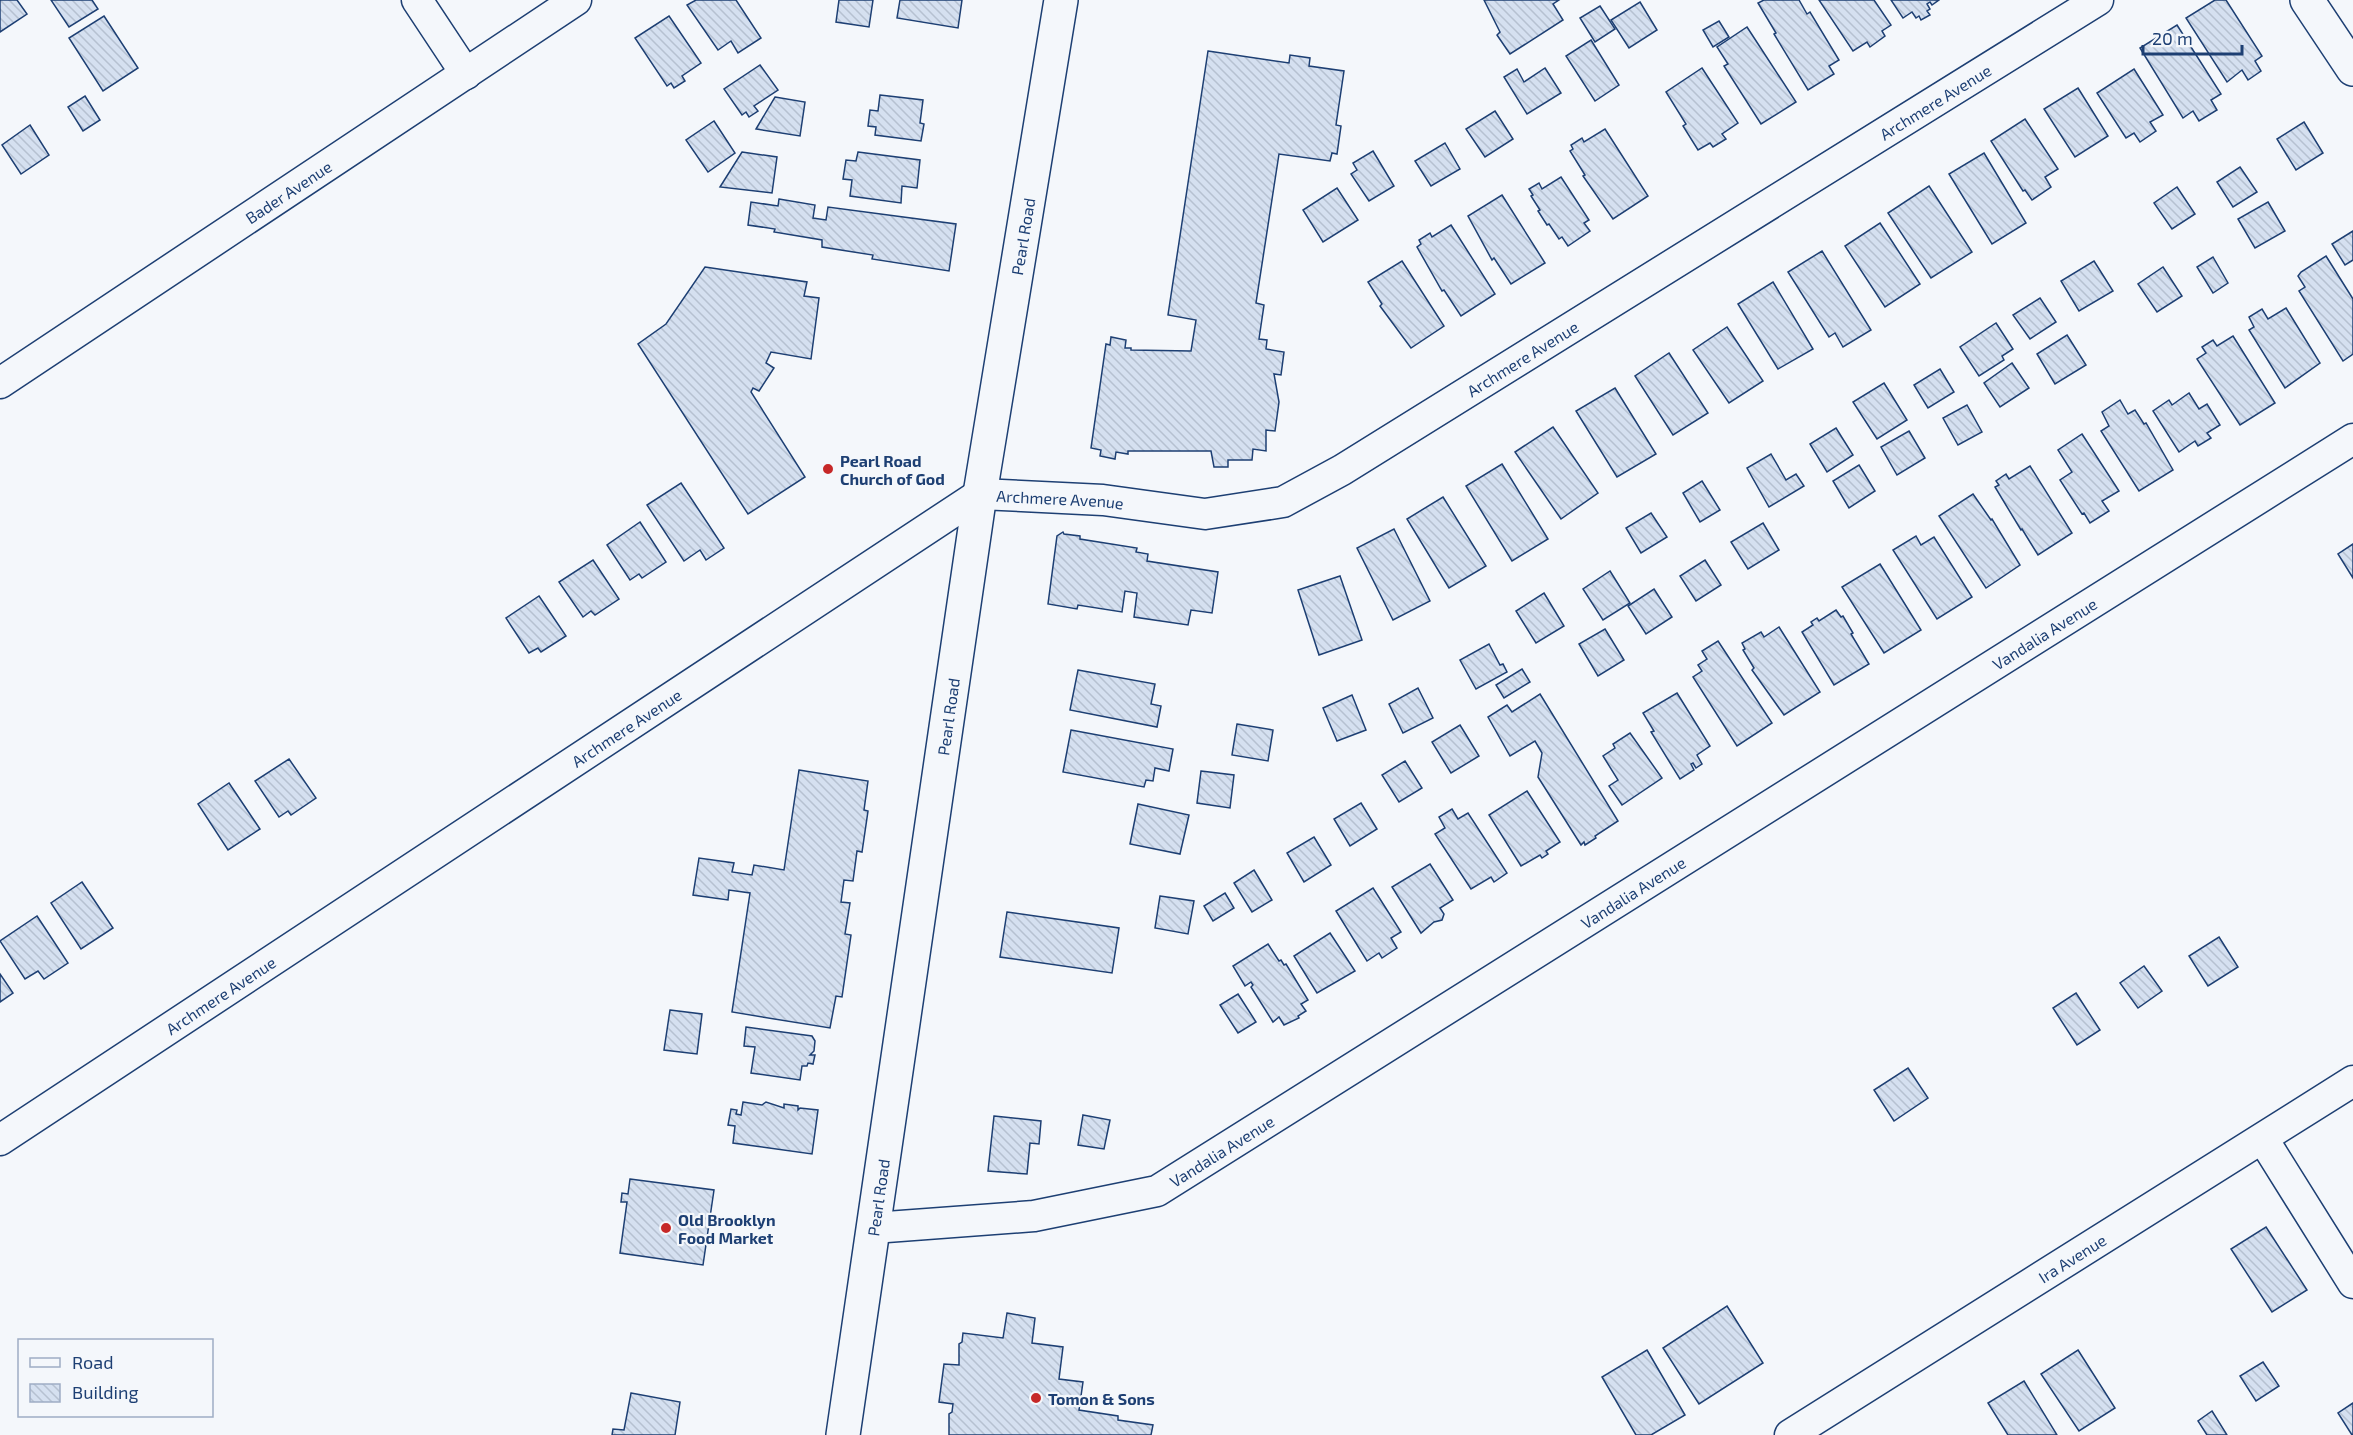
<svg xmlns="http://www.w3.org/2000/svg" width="2353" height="1435" font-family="'Exo 2',sans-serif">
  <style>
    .building { fill: url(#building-back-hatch); stroke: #1d3f73; stroke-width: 1.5 }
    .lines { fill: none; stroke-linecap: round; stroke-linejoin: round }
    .minor-casing { stroke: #1d3f73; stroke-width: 33 }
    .secondary-casing { stroke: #1d3f73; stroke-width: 36 }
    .primary-casing { stroke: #1d3f73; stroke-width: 36 }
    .minor { stroke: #f4f7fb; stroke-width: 30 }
    .secondary { stroke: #f4f7fb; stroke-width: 33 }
    .primary { stroke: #f4f7fb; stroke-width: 33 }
    .poi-dot { fill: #c62828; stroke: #f4f7fb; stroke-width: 2 }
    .labels { text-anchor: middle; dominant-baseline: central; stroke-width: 4.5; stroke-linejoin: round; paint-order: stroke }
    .street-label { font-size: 16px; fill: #1d3f73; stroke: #f4f7fb }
    .poi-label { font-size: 16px; font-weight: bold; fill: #1d3f73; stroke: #f4f7fb; text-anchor: start }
  </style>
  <defs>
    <pattern id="building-back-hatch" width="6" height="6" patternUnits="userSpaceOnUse" patternTransform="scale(1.5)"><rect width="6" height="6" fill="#d5e0f0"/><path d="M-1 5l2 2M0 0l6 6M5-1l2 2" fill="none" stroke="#b6c1d1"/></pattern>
  </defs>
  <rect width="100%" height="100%" fill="#f4f7fb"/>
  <g class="building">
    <polygon points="0,0 17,0 27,14 0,32"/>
    <polygon points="51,0 92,0 98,9 69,27"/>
    <polygon points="696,0 736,0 761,38 738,53 731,41 718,50 687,5"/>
    <polygon points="839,0 873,0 869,27 836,22"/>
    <polygon points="900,0 962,0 958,28 897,18"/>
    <polygon points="1484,0 1559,0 1553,4 1563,20 1510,54 1497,35 1500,32"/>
    <polygon points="1764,0 1799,0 1807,14 1810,12 1839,60 1829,66 1834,74 1808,90 1774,34 1776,33 1758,3"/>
    <polygon points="1819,0 1874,0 1891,25 1882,31 1885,36 1870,47 1867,42 1853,51"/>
    <polygon points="1891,0 1939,0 1932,5 1930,2 1927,4 1930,9 1927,11 1930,15 1921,20 1919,16 1916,18 1912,12 1903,18"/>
    <polygon points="2215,0 2226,0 2262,56 2255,61 2261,71 2248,80 2242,70 2227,82 2186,18"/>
    <polygon points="1640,2 1657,30 1629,48 1611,20"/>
    <polygon points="1600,6 1615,29 1595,42 1580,18"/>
    <polygon points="104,16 138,68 103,91 69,38"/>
    <polygon points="669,16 701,63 682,76 685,81 674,88 671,83 667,86 635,38"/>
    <polygon points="1719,21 1729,37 1713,47 1703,30"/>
    <polygon points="2177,25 2221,94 2211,100 2217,110 2199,121 2193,111 2183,118 2140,48"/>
    <polygon points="1747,27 1796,102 1761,124 1724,66 1728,64 1717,47"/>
    <polygon points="1591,40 1619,85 1595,101 1566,56"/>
    <polygon points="1208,51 1289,63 1290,55 1310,58 1309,66 1344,71 1336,125 1341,126 1337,154 1332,153 1330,161 1279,154 1256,303 1264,305 1259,339 1267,340 1266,349 1284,352 1281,375 1274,374 1279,402 1275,431 1266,430 1266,451 1253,449 1252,460 1228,460 1228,467 1214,467 1211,451 1128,451 1128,454 1116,452 1115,459 1100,456 1101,450 1091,448 1106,344 1110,345 1111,337 1126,340 1125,348 1131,348 1131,350 1191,351 1196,320 1168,315"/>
    <polygon points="760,65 778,90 754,106 758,111 749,117 746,112 742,115 724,89"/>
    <polygon points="1545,68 1561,93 1527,114 1504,77 1517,69 1524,82"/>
    <polygon points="1702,68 1738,123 1722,134 1726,139 1713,147 1710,143 1698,150 1683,126 1686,124 1666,92"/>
    <polygon points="2134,69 2163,115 2150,122 2156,131 2140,142 2134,133 2126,138 2097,93"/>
    <polygon points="2078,88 2108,136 2075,157 2044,109"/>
    <polygon points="880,95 923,100 920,123 924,124 921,141 875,135 876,127 868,126 870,110 878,111"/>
    <polygon points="85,96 100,120 83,131 68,107"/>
    <polygon points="775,97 805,102 800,136 756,129"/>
    <polygon points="1495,111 1513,139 1485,157 1466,129"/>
    <polygon points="2025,119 2058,169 2045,177 2051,187 2032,200 2025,190 2023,191 1991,141"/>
    <polygon points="714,121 735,153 708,172 686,140"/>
    <polygon points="2304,122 2323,153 2296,170 2277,139"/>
    <polygon points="30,125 49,155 21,174 2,145"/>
    <polygon points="1605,129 1648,196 1613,219 1583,176 1585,175 1570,151 1573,149 1571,145 1582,138 1584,142"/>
    <polygon points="1445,143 1460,169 1431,186 1415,161"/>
    <polygon points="1373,151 1394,186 1369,201 1351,174 1357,170 1353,163"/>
    <polygon points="742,152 777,157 772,193 720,187"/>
    <polygon points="858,152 920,160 917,188 902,186 901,203 850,196 852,180 843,179 846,160 856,161"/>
    <polygon points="1984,153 2026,223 1992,244 1949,174"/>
    <polygon points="2240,167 2257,192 2233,207 2217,182"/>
    <polygon points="1561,177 1589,220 1584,223 1590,231 1568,246 1562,237 1559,239 1549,224 1547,225 1538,211 1540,210 1531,196 1533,195 1529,189 1539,183 1542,189"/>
    <polygon points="1929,186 1972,252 1931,278 1888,213"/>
    <polygon points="2177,187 2195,214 2172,229 2154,203"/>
    <polygon points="1337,188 1358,220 1323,242 1303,210"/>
    <polygon points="1502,195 1545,263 1511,284 1494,258 1492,260 1468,216"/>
    <polygon points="779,199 815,205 813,218 826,220 828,207 956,224 949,271 872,259 873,255 822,247 822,240 774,232 775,229 748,225 751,202 778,206"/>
    <polygon points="2268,202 2285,231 2255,248 2238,219"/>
    <polygon points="1880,223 1920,284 1885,307 1845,246"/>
    <polygon points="1451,225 1495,294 1461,316 1444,290 1442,291 1417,247 1421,244 1419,240 1430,233 1432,237"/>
    <polygon points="2353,231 2353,260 2345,265 2332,244"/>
    <polygon points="1822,251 1871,330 1843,347 1835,333 1829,337 1788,272"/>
    <polygon points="2326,256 2353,299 2353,354 2343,361 2299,291 2305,287 2298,276 2301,272"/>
    <polygon points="2213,257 2228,283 2213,293 2197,267"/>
    <polygon points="1402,261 1444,326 1411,348 1380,306 1382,304 1368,282"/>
    <polygon points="2094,261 2113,291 2079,311 2061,281"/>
    <polygon points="705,267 807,282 804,296 819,298 811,359 771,352 766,363 774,368 759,391 753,388 751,392 805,477 748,514 638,344 666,324"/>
    <polygon points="2163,267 2182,296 2157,312 2138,284"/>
    <polygon points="1773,282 1813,349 1778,369 1738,304"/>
    <polygon points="2040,298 2056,322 2030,339 2013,315"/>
    <polygon points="2286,308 2320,363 2285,388 2249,330 2254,327 2249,317 2262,309 2268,319"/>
    <polygon points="1996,323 2013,349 2002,356 2004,360 1979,376 1960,347"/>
    <polygon points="1727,327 1763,381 1729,403 1693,350"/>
    <polygon points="2067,335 2086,365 2055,384 2037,354"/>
    <polygon points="2233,336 2275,403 2240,425 2197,359 2206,353 2202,347 2213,340 2217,346"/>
    <polygon points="1669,353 1708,413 1673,435 1635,376"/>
    <polygon points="2012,363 2029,388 2000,407 1984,383"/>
    <polygon points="1940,369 1954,392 1928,408 1914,385"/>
    <polygon points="1884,383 1907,420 1877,439 1853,402"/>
    <polygon points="1615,388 1656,454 1617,477 1576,411"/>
    <polygon points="2189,393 2199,409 2207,404 2220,425 2207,433 2211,438 2198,446 2195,441 2179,452 2153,411 2169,400 2172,405"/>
    <polygon points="2120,400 2128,414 2135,410 2144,424 2146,423 2173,470 2139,491 2101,431 2109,426 2102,412"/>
    <polygon points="1967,405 1982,432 1958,445 1943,418"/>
    <polygon points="1553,427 1598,493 1561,519 1515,452"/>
    <polygon points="1836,428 1853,455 1827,472 1810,444"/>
    <polygon points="1909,431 1925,458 1897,475 1881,447"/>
    <polygon points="2082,434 2119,491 2102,501 2109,511 2090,523 2084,513 2082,514 2060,480 2072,472 2058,450"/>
    <polygon points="1771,454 1786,480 1796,474 1804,486 1769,507 1747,468"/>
    <polygon points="1502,464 1548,539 1512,561 1466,486"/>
    <polygon points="1859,465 1875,491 1849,508 1833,481"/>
    <polygon points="2030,466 2072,533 2038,555 2022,529 2021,530 1995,487 1999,485 1996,481 2006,474 2009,479"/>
    <polygon points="1702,481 1720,510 1700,522 1683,493"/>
    <polygon points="681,483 724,548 706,560 700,550 684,561 647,505"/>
    <polygon points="1973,494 1991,520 1992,519 2020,565 1986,588 1939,516"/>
    <polygon points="1443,497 1486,566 1449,588 1407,519"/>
    <polygon points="1651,513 1667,537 1641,553 1626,528"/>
    <polygon points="640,522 666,562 642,578 639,574 630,580 607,545"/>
    <polygon points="1763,523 1779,550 1748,569 1731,542"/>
    <polygon points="1394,529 1430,601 1393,620 1357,548"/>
    <polygon points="1063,532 1064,534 1080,536 1080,539 1137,548 1136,552 1148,554 1147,561 1218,572 1212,613 1191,610 1188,625 1134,617 1137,593 1125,591 1122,612 1078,605 1077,609 1048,604 1057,536"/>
    <polygon points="1916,536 1921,545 1934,537 1972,597 1937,619 1893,550"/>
    <polygon points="2353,544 2353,578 2338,554"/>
    <polygon points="593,560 619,599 595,615 591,611 583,617 559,582"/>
    <polygon points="1705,560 1721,585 1696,601 1680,576"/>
    <polygon points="1880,564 1921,630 1884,653 1842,587"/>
    <polygon points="1610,571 1630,603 1603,620 1583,589"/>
    <polygon points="1340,576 1362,640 1319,655 1298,590"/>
    <polygon points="1654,589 1672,617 1646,634 1628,606"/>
    <polygon points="1544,593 1564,626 1536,643 1516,611"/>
    <polygon points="539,596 566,636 541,652 538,648 529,653 506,618"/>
    <polygon points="1836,610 1841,617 1843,616 1853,633 1851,634 1869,664 1834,685 1802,632 1813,625 1811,622 1817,618 1819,621"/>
    <polygon points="1779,627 1820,692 1784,715 1752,670 1754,668 1743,650 1745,649 1742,643 1761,632 1764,637"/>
    <polygon points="1605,629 1624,660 1598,676 1579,644"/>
    <polygon points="1718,641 1772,723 1737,746 1693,677 1702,671 1698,665 1707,659 1702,651"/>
    <polygon points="1489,644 1500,665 1503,664 1507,672 1476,689 1460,660"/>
    <polygon points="1522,669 1530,682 1504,698 1496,685"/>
    <polygon points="1078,670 1155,684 1151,704 1161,706 1157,727 1070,710"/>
    <polygon points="1418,688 1433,718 1403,733 1389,704"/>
    <polygon points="1677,693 1710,746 1697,755 1702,764 1696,768 1693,763 1691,764 1694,770 1680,779 1651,732 1654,731 1643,713"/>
    <polygon points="1540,694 1618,821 1595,836 1596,838 1585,845 1584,842 1581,845 1538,777 1542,753 1535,741 1510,756 1488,717 1507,705 1512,712"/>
    <polygon points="1352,695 1366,730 1337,741 1323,708"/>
    <polygon points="1237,724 1273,730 1268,761 1232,755"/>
    <polygon points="1460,725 1479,756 1451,773 1432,742"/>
    <polygon points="1071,730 1173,749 1169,771 1155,768 1153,781 1146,780 1144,787 1063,772"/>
    <polygon points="1630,733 1662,778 1622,805 1609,786 1618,780 1603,756 1615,748 1613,744"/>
    <polygon points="289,759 316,798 291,815 288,811 279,817 255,781"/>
    <polygon points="1405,761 1422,788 1399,802 1382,775"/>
    <polygon points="799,770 868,781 864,810 868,811 862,852 857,851 853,881 844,880 841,902 850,903 845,934 851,935 842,997 836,996 830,1028 732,1012 750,893 729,890 728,900 693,895 699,858 734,863 732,872 752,875 754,865 784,870"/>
    <polygon points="1201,771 1234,775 1230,808 1197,803"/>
    <polygon points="229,783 260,829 228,850 198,804"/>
    <polygon points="1527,791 1560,842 1546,851 1548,854 1542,858 1540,855 1521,866 1489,815"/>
    <polygon points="1361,803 1377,829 1350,846 1334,819"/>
    <polygon points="1138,804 1189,815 1180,854 1130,844"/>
    <polygon points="1452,809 1458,819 1468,813 1507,873 1494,882 1491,877 1471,889 1435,834 1445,828 1439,817"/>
    <polygon points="1314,837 1331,865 1304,882 1287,853"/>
    <polygon points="1430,864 1453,900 1440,908 1444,914 1442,920 1434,922 1421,933 1392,887"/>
    <polygon points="1254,870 1272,900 1252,912 1234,883"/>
    <polygon points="82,882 113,928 81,949 51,903"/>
    <polygon points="1373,888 1401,932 1391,938 1397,948 1382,958 1379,953 1367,961 1336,911"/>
    <polygon points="1225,893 1234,908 1213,921 1204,906"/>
    <polygon points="1160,896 1194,901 1188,934 1155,928"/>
    <polygon points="1007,912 1119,928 1112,973 1000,957"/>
    <polygon points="37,916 68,963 44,979 38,971 25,979 0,941"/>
    <polygon points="1330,933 1355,971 1317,993 1294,956"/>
    <polygon points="2219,937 2238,967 2208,986 2189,956"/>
    <polygon points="1268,944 1279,961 1281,960 1284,965 1286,964 1308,1000 1301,1004 1306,1011 1298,1016 1299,1018 1284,1025 1279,1017 1273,1022 1251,987 1253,985 1251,982 1245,986 1233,966"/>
    <polygon points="2144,966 2162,991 2138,1008 2120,983"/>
    <polygon points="0,974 13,993 0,1002"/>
    <polygon points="2076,993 2100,1030 2077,1045 2053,1008"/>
    <polygon points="1238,994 1256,1022 1238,1033 1220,1005"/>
    <polygon points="670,1010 702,1014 697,1054 664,1050"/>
    <polygon points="746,1027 812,1036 815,1041 814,1051 810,1055 815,1055 813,1064 808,1063 807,1066 802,1066 800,1080 751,1073 755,1047 744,1046"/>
    <polygon points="1908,1068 1928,1098 1894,1121 1874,1090"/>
    <polygon points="743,1102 762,1105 766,1102 784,1108 784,1104 798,1106 798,1110 800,1108 818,1110 812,1154 733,1143 735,1126 728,1125 731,1109 737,1110 736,1114 741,1115"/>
    <polygon points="1083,1115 1110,1120 1104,1149 1078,1145"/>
    <polygon points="994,1116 1041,1121 1039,1144 1030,1143 1027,1174 988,1171"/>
    <polygon points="630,1179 714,1190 703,1265 620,1253 627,1202 621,1202 622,1193 628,1194"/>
    <polygon points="2266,1227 2307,1290 2272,1312 2231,1249"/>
    <polygon points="1727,1306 1763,1363 1699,1404 1663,1348"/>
    <polygon points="1007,1313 1035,1318 1032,1343 1063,1347 1059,1379 1083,1382 1079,1410 1118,1416 1118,1420 1153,1425 1151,1435 949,1435 949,1414 952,1412 953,1404 939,1402 944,1364 959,1365 959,1344 962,1342 963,1333 1003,1338"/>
    <polygon points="1647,1350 1685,1415 1651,1435 1636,1435 1602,1377"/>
    <polygon points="2078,1350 2115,1408 2079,1431 2041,1374"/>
    <polygon points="2263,1362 2279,1386 2256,1401 2240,1376"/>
    <polygon points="2024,1381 2057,1435 2008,1435 1988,1403"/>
    <polygon points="631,1393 680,1402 675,1435 612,1435 613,1429 624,1430"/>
    <polygon points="2353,1403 2353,1435 2352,1435 2338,1413"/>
    <polygon points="2212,1411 2227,1435 2207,1435 2198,1421"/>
  </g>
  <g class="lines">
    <g class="minor-casing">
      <g id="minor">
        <polyline points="417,0 466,74"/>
        <path id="s1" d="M0,383L576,0"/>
        <polyline points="2263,1139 2353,1283"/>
        <path id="s2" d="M0,1140L980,494L1103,500L1205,514L1283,502L1342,470L2098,0"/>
        <path id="s3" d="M873,1228L1034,1216L1157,1191L2353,439"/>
        <path id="s4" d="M1790,1435L2353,1081"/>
      </g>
    </g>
    <g class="secondary-casing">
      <polyline id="secondary" points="2307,0 2353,69"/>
    </g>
    <g class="primary-casing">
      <g id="primary">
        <path id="s5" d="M843,1435L980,494L1061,0"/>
      </g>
    </g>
    <use href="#minor" class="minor"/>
    <use href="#secondary" class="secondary"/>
    <use href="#primary" class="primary"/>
  </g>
  <g class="poi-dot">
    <circle cx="828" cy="469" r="6"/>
    <circle cx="666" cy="1228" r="6"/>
    <circle cx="1036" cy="1398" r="6"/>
  </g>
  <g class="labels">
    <g class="street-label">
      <text stroke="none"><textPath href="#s2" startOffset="2244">Archmere Avenue</textPath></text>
      <text stroke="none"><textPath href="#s1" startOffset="346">Bader Avenue</textPath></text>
      <text stroke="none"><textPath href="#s5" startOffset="1212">Pearl Road</textPath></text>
      <text stroke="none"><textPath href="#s2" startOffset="1758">Archmere Avenue</textPath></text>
      <text stroke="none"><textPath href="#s2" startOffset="1254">Archmere Avenue</textPath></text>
      <text stroke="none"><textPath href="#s3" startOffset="1335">Vandalia Avenue</textPath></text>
      <text stroke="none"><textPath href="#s5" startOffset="726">Pearl Road</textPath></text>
      <text stroke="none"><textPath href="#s2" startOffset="750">Archmere Avenue</textPath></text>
      <text stroke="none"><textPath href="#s3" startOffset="849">Vandalia Avenue</textPath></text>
      <text stroke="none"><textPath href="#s2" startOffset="264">Archmere Avenue</textPath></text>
      <text stroke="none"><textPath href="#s3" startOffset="363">Vandalia Avenue</textPath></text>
      <text stroke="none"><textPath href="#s5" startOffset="240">Pearl Road</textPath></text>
      <text stroke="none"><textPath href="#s4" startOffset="333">Ira Avenue</textPath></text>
    </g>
    <g class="poi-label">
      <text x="840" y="460">Pearl Road<tspan x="840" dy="18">Church of God</tspan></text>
      <text x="678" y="1219">Old Brooklyn<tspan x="678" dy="18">Food Market</tspan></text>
      <text x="1048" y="1398">Tomon &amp; Sons</text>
    </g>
  </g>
  <rect x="18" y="1339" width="195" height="78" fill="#f4f7fb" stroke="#9eadc5" stroke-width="1.5"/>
  <rect x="30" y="1358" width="30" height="9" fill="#f4f7fb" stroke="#9eadc5" stroke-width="1.5"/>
  <text x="72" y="1369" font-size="18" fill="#1d3f73">Road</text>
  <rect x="30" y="1384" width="30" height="18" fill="url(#building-back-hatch)" stroke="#9eadc5" stroke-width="1.5"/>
  <text x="72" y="1399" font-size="18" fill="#1d3f73">Building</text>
  <path d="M2143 45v9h99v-9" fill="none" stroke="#1d3f73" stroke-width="3"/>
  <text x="2152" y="45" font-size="18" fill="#1d3f73" stroke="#f4f7fb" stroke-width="4.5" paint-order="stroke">20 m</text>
</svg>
